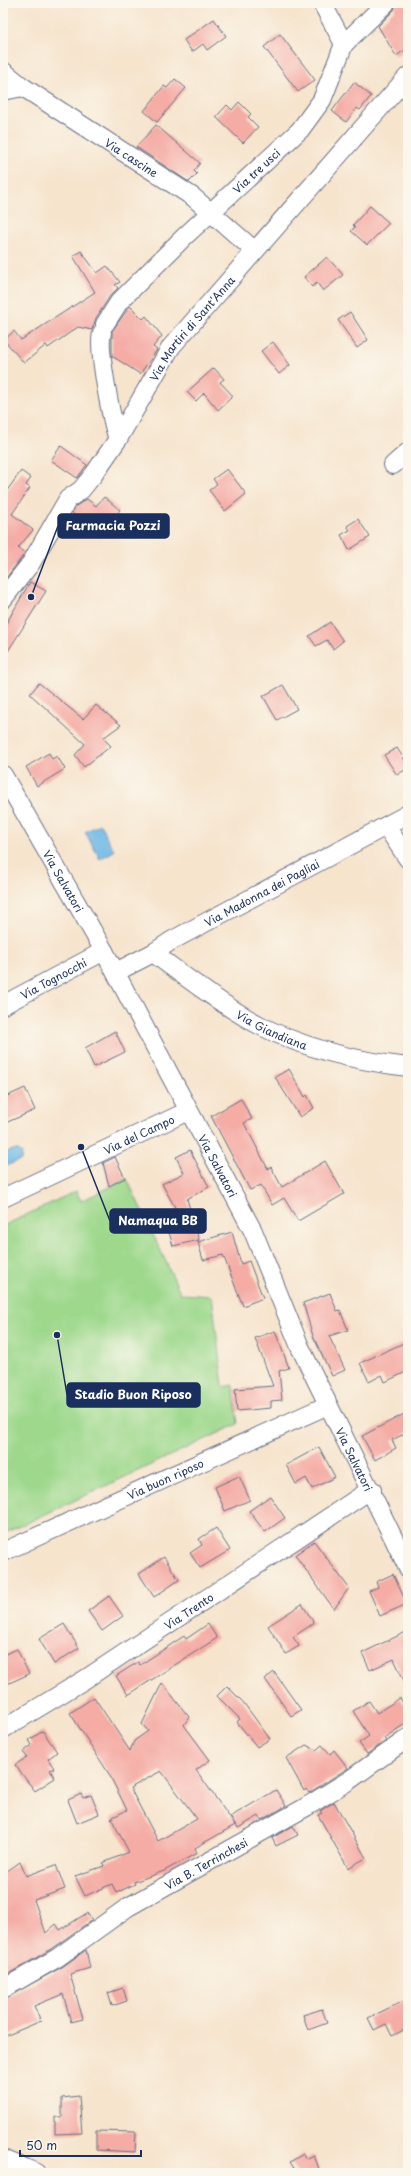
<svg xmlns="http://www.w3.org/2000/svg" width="411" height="2176" font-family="'Playpen Sans',sans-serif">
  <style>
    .green { fill: #9dd88c; stroke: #5c8475 }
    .water { fill: #6eb8e6; stroke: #4474a2 }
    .building { fill: #f4aca5; fill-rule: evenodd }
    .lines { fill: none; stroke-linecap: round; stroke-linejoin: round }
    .street-casing { stroke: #686e85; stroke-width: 20 }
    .street { stroke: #fff; stroke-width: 18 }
    .labels { text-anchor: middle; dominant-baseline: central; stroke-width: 3.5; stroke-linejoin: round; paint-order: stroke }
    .street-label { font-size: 11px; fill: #1b2f5e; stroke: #fbf7ec }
    .leader { fill: none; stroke: #1b2f5e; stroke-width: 1.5 }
    .callout-dot { fill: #1b2f5e; stroke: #fbf7ec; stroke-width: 1.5 }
    .callout { fill: #1b2f5e; stroke: #1b2f5e; stroke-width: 1.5 }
    .callout-label { font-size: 12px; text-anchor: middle; font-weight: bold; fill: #fff }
  </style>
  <rect width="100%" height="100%" fill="#fbf7ec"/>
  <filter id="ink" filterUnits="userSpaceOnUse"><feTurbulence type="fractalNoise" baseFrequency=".025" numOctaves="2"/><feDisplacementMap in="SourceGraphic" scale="8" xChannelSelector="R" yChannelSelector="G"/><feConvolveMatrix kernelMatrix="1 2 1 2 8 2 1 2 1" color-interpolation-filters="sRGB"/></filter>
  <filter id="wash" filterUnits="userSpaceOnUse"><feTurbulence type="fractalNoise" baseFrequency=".012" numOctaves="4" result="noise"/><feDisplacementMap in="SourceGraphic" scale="16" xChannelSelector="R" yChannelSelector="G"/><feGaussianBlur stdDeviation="0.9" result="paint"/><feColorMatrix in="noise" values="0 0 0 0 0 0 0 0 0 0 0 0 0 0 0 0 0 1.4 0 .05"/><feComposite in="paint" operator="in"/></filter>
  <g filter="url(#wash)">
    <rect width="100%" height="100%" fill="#f6e4cd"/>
    <polygon class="green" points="127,1179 181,1294 212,1296 223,1387 233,1385 238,1424 3,1534 3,1226 76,1191 81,1201"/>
    <g class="water">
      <polygon points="100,824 114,851 100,859 85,832"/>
      <polygon points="13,1150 18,1150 22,1153 21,1160 3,1167 3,1154"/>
    </g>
    <g id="blocks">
      <g class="building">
        <polygon points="396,3 404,3 408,9 408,48 396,56 378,26 394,10"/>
        <polygon points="214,19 226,36 207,50 203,44 192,52 184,40"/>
        <polygon points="280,34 315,80 298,92 264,47"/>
        <polygon points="175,79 186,88 157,122 144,111 164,86 167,88"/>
        <polygon points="354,82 371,96 360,110 357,108 346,122 332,111"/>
        <polygon points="239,102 251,114 248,117 258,127 243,143 216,117 227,105 232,110"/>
        <polygon points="156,125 200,163 194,171 197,174 189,182 136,147"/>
        <polygon points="370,206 389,223 367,245 351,231 355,227 353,225"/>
        <polygon points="81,251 97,273 107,266 120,282 115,285 118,288 110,296 96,318 92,330 78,327 48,348 46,345 24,363 4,340 14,331 21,340 95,292 73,256"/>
        <polygon points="327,257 343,275 323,291 317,283 312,287 304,277"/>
        <polygon points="130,306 143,319 146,316 162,336 153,347 157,350 140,374 112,356 112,331"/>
        <polygon points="350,312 368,340 357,348 338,320"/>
        <polygon points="273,342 290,365 279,374 261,351"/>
        <polygon points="214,368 224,379 220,382 233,396 218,410 204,393 196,401 187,392"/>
        <polygon points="61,446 87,465 77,478 51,460"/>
        <polygon points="227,469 246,494 225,511 209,490 217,484 213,479"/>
        <polygon points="21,471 31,478 26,485 30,488 12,514 33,530 18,548 25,553 3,582 3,496"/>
        <polygon points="104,497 120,510 99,536 72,513 76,506 87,499 96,506"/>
        <polygon points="358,519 370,537 349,550 341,535 350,530 347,526"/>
        <polygon points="30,582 46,591 3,659 3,629"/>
        <polygon points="330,622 343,641 333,649 327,640 316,646 309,636"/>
        <polygon points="39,683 83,719 96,705 121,725 103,738 111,746 84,767 75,755 85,744 30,694"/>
        <polygon points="283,685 297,709 277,720 263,696"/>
        <polygon points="397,748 408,765 408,768 397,775 384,755"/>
        <polygon points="49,753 52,759 57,756 65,769 37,786 26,767"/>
        <polygon points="115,1031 125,1052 94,1067 85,1048"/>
        <polygon points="289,1069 305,1097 307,1095 314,1108 300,1117 275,1077"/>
        <polygon points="25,1088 35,1110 3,1124 3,1098"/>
        <polygon points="241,1099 252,1119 244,1123 268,1169 271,1167 282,1187 325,1161 344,1194 298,1221 284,1198 272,1205 261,1185 250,1190 211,1116"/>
        <polygon points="190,1150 209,1187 187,1199 199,1240 173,1246 164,1215 177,1211 162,1184 184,1173 176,1157"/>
        <polygon points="115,1157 125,1178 109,1186 103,1163"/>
        <polygon points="232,1232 241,1264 249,1261 263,1298 243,1306 223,1255 203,1260 198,1242"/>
        <polygon points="330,1293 337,1311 340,1310 348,1330 329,1336 345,1370 332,1376 313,1336 303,1303"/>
        <polygon points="275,1331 289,1368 279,1371 282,1400 271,1401 271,1408 237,1411 235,1389 273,1386 255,1338"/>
        <polygon points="408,1341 408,1371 385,1382 382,1375 369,1382 360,1363"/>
        <polygon points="408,1412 408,1432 392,1440 396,1448 375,1460 362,1436"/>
        <polygon points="319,1447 335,1477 312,1489 306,1478 296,1484 286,1465"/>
        <polygon points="239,1476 250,1500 225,1511 215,1487"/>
        <polygon points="270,1496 285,1518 265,1532 249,1511"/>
        <polygon points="216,1528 230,1550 200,1568 190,1553 202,1545 199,1539"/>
        <polygon points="314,1541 349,1588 334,1609 295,1555"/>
        <polygon points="164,1557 179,1580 154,1597 139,1574"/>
        <polygon points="393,1574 407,1604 380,1616 369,1591 378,1587 376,1582"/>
        <polygon points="109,1596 123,1616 102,1631 88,1611"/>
        <polygon points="302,1604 314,1623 293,1637 299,1646 286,1654 268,1626"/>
        <polygon points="64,1624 79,1648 54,1664 39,1639"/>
        <polygon points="208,1624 217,1638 128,1695 116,1676 138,1662 140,1665 184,1636 186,1639"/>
        <polygon points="408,1631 408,1689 394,1659 370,1670 362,1653"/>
        <polygon points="17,1649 29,1674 3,1686 3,1655"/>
        <polygon points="274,1672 301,1710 291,1716 265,1679"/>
        <path d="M162,1683L189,1717L184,1725L210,1760L196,1770L235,1825L195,1848L197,1853L164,1871L134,1882L135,1884L116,1893L112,1884L85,1896L75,1876L104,1866L103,1863L129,1852L111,1818L127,1810L109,1774L70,1713L94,1697L130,1751L134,1741L148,1731L142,1724ZM161,1771L197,1819L158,1841L130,1788Z"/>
        <polygon points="227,1686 243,1702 270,1739 257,1747 237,1722 240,1719 217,1696"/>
        <polygon points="400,1698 408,1710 408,1722 384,1738 386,1741 367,1754 359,1743 369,1736 353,1711 369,1701 377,1713"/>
        <polygon points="43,1731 57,1752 48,1759 54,1768 50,1770 55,1778 35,1791 15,1765 27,1757 23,1752 32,1745 29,1740"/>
        <polygon points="306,1745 316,1750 322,1745 330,1754 334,1750 348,1768 309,1793 306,1789 304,1791 286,1758"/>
        <polygon points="276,1790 286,1806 261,1820 259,1816 238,1828 230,1817"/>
        <polygon points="81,1794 83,1798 91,1795 99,1814 77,1823 68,1800"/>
        <polygon points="334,1802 366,1858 348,1868 318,1815 322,1813 320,1811"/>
        <polygon points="293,1826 298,1835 276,1846 272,1838"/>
        <polygon points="20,1862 26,1876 56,1865 65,1889 34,1900 46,1933 56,1924 60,1930 87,1913 92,1920 51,1949 3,1977 3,1874"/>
        <polygon points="86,1950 90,1968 70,1974 83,2019 71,2022 63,1994 34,2006 41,2021 3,2037 3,1999 62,1967"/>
        <polygon points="123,1988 127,2001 112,2006 108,1993"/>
        <polygon points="408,1999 408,2028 392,2036 386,2024 374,2030 368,2018"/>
        <polygon points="322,2009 327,2023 308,2030 303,2015"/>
        <polygon points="79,2096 82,2133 55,2134 55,2117 62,2117 62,2098"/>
        <polygon points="96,2131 136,2132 135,2152 96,2150"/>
        <polygon points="303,2154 306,2159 314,2155 319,2169 309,2173 297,2173 290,2162"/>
      </g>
    </g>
  </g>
  <g filter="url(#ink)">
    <use href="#blocks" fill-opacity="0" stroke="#686e85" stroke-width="1"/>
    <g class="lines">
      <g class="street-casing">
        <g id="street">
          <polyline points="322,3 344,44"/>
          <path id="s1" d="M3,71L23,87L193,197L254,250"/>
          <polyline points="3,91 23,87"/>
          <path id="s2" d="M105,324L119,302L184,237L300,130L322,100L344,44L386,3"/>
          <path d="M102,333C97,347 112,423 118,439"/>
          <polyline points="393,465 408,452"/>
          <path id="s3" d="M3,599L31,563L68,499L81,490L94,474L118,439L171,347L408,76"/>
          <path id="s4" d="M3,775L104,951L253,1231L300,1347L408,1568"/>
          <polyline points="386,826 408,859"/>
          <path id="s5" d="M153,953C187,978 222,1005 259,1025C305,1049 356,1061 408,1067"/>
          <path id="s6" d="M116,972L153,953L171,941L408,814"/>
          <path id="s7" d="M3,1005L104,951"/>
          <path id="s8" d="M3,1198L188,1111"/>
          <path id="s9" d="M3,1552L328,1405"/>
          <path id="s10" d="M3,1729L84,1680L364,1494L372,1490"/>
          <path id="s11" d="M3,1989L57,1958L128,1907L306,1807L348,1781L408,1738"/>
          <polyline points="3,2159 37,2173"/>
        </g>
      </g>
      <use href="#street" class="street"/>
    </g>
  </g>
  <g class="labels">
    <g class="street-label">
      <text stroke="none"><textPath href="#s1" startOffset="155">Via cascine</textPath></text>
      <text stroke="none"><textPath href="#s2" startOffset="216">Via tre usci</textPath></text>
      <text stroke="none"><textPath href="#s3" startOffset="332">Via Martiri di Sant'Anna</textPath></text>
      <text stroke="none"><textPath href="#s4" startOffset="122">Via Salvatori</textPath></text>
      <text stroke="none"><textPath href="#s6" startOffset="166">Via Madonna dei Pagliai</textPath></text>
      <text stroke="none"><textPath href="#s7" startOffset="57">Via Tognocchi</textPath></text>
      <text stroke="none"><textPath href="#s5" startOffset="142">Via Giandiana</textPath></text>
      <text stroke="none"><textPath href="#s8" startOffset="150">Via del Campo</textPath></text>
      <text stroke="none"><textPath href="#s4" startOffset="446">Via Salvatori</textPath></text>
      <text stroke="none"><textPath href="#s4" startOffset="770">Via Salvatori</textPath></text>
      <text stroke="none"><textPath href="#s9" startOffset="178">Via buon riposo</textPath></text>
      <text stroke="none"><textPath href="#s10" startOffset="220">Via Trento</textPath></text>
      <text stroke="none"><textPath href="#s11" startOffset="239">Via B. Terrinchesi</textPath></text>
    </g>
  </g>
  <path class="leader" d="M31 597L58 526M81 1147L110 1221M57 1335L67 1395"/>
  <g class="callout-dot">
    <circle cx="31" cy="597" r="4"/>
    <circle cx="81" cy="1147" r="4"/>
    <circle cx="57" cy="1335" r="4"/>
  </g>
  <g class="callout">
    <rect x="58" y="514" width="111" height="24" rx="4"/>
    <rect x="110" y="1209" width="96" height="24" rx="4"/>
    <rect x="67" y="1383" width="133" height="24" rx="4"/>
  </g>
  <g class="callout-label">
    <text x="113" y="530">Farmacia Pozzi</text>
    <text x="158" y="1225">Namaqua BB</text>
    <text x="133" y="1399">Stadio Buon Riposo</text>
  </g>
  <rect width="411" height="2176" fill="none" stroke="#fbf7ec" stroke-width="16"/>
  <path d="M20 2150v6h121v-6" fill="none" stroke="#1b2f5e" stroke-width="2"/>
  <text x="26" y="2150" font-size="12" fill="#1b2f5e" stroke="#fbf7ec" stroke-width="3" paint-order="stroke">50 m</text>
</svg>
